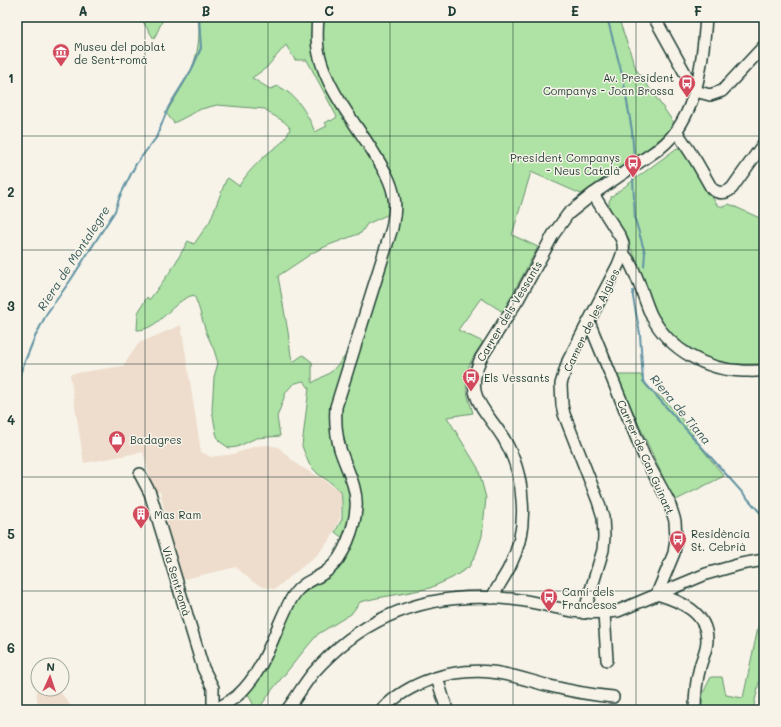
<svg xmlns="http://www.w3.org/2000/svg" width="781" height="727" font-family="Mali,sans-serif">
  <style>
    .built { fill: #eedccc }
    .green { fill: #aee3a5; stroke: #66906c; fill-rule: evenodd }
    .lines { fill: none; stroke-linecap: round; stroke-linejoin: round }
    .stream { stroke: #6092a3; stroke-width: 2 }
    .minor-casing { stroke: #1f3d34; stroke-width: 14 }
    .minor { stroke: #f7f3e8; stroke-width: 11 }
    .grid { fill: none; stroke: #1f3d34; stroke-width: 1; stroke-opacity: 0.55 }
    .labels { text-anchor: middle; dominant-baseline: central; stroke-width: 3; stroke-linejoin: round; paint-order: stroke }
    .poi-label { font-size: 11px; fill: #1f3d34; stroke: #f7f3e8; text-anchor: start }
    .street-label { font-size: 11px; fill: #1f3d34; stroke: #f7f3e8 }
    .water-label { font-size: 12px; font-style: italic; fill: #355959; stroke: #f7f3e8 }
    .neatline { fill: none; stroke: #1f3d34; stroke-width: 1.5 }
    .grid-label { font-size: 13px; text-anchor: middle; font-weight: bold; fill: #1f3d34 }
  </style>
  <rect width="100%" height="100%" fill="#f7f3e8"/>
  <filter id="ink" filterUnits="userSpaceOnUse"><feTurbulence type="fractalNoise" baseFrequency=".025" numOctaves="2"/><feDisplacementMap in="SourceGraphic" scale="8" xChannelSelector="R" yChannelSelector="G"/><feConvolveMatrix kernelMatrix="1 2 1 2 8 2 1 2 1" color-interpolation-filters="sRGB"/></filter>
  <g filter="url(#ink)">
    <g class="built">
      <polygon points="181,325 201,452 211,457 234,454 256,446 268,445 278,447 299,466 323,479 340,492 341,501 340,518 331,538 318,554 275,589 264,587 253,582 236,567 180,580 160,491 154,493 143,452 84,463 70,374 123,366 139,343"/>
      <polygon points="38,676 38,689 58,689 74,710 39,710 37,698 36,677"/>
    </g>
    <g class="green">
      <polygon points="140,17 164,17 154,39"/>
      <path d="M198,17H313L311,33V44L326,86L379,172C386,185 389,199 389,214L367,224L361,233L329,245L314,252L278,276L288,332L291,356L293,362L303,355L312,362V383L331,372L349,352L334,398L352,506L350,519L344,539L335,532L342,519V501L341,492L330,482L318,474L309,464L302,446L309,388L304,381L299,382L293,384L286,392L277,417L280,436L256,438L237,447L229,448L219,441L216,433L212,410L214,377L218,363L214,350L206,332L198,305L194,295C172,300 160,330 137,330L138,313L147,297L148,299H150L172,269L188,241L194,244L210,221L226,180L228,178L239,186C246,174 258,162 268,153C278,145 287,141 290,128C283,118 274,118 265,109L217,105L201,109L174,123L166,113C187,78 203,60 198,17ZM286,45L295,60H307L337,117L331,121L330,120L325,123L327,126L315,132C307,113 297,95 278,86L270,89L252,78L266,68Z"/>
      <path d="M322,17H618L636,69L674,123L665,135L648,148L581,194L531,172L512,235L538,247L503,312L481,298L458,330L483,342C463,371 462,379 473,413L447,417L478,468L486,498L482,536L476,554L469,567L452,578L430,588L400,594L377,598L360,602L351,614L318,634L306,648L272,690L258,710H256L247,692L298,596L311,585L329,574L357,524L342,438L340,411L399,211L333,79L323,53Z"/>
      <path d="M677,148L684,149L686,152L717,205C722,207 725,207 729,204L764,220V364C722,373 676,351 656,312C647,294 643,274 634,255C627,239 617,223 609,207V201L612,196Z"/>
      <path d="M616,375H641C647,394 654,389 665,401C676,412 685,423 695,434L691,435L724,476L674,501Z"/>
      <polygon points="761,614 764,614 764,660 753,710 701,710 703,693 711,677 722,677 726,695 743,698"/>
    </g>
    <g class="lines">
      <g class="stream">
        <polyline points="607,17 623,78 632,131 634,158"/>
        <polyline points="633,179 635,219 645,253 644,266"/>
        <polyline points="633,291 633,297 640,334 643,381 764,517"/>
        <polyline points="17,381 34,339 47,313 70,281 115,211 120,196 136,164 156,138 169,106 192,69 201,48 199,17"/>
      </g>
      <g class="minor-casing">
        <g id="minor">
          <polyline points="654,17 695,91 710,95 722,91 764,46"/>
          <path d="M677,132L696,161L712,189C719,194 726,194 732,188L764,143"/>
          <path d="M623,253L629,261C633,269 637,277 640,286C644,296 647,307 652,317C670,350 706,370 743,371C750,371 757,372 764,370"/>
          <polyline points="589,322 644,456 669,502 675,521 676,539 674,553 657,594"/>
          <polyline points="140,474 150,493 203,668 213,688 213,710"/>
          <path d="M657,594C680,601 707,612 707,640C707,650 702,658 700,667C696,681 695,695 695,710"/>
          <path d="M492,598C497,587 505,577 510,566C520,546 524,522 522,500C521,479 515,458 504,439C485,408 463,397 481,358L519,298L553,235L568,214L593,194L660,148C697,119 703,61 706,17"/>
          <path d="M584,613L603,550L604,537L603,517L598,501L564,414L562,405L561,384L568,361L618,265C622,255 626,248 621,238L593,194"/>
          <polyline points="604,613 607,660"/>
          <polyline points="437,678 447,710"/>
          <path d="M215,710C223,705 231,701 238,695C258,677 268,651 278,627C283,616 288,602 296,592C304,581 318,579 328,570C344,558 355,526 356,508C358,488 346,468 340,449C336,435 335,422 336,407L392,228C394,217 396,207 394,197C391,179 381,165 372,150C353,120 327,89 319,54C316,42 317,29 318,17"/>
          <path d="M287,710C296,698 304,684 313,673C368,610 438,589 519,600C535,602 551,607 567,610C584,614 601,613 618,611L706,574L741,564L764,560"/>
          <path d="M382,710C408,682 453,668 491,672C511,674 530,681 550,686C570,691 592,695 613,697"/>
        </g>
      </g>
      <use href="#minor" class="minor"/>
    </g>
  </g>
  <path class="grid" d="M145,17V710M268,17V710M390,17V710M513,17V710M636,17V710M17,136H764M17,250H764M17,364H764M17,477H764M17,591H764"/>
  <defs>
    <g id="museum-pin" transform="scale(0.9)"><path d="M0 17L-7.5 6A9.5 9.5 0 1 1 7.5 6Z" fill="#d1495b" stroke="#f7f3e8"/><path d="M0-6L6-3V-2H-6V-3ZM-5-1h2V3h-2ZM-1-1h2V3h-2ZM3-1h2V3H3ZM-6 4H6V6H-6Z" fill="#fff"/></g>
    <g id="bus-pin" transform="scale(0.9)"><path d="M0 17L-7.5 6A9.5 9.5 0 1 1 7.5 6Z" fill="#d1495b" stroke="#f7f3e8"/><path d="M-5-6H5V4H4V6H2V4H-2V6H-4V4H-5ZM-3.5-4V0h7V-4ZM-3.5 1.2v1.5H-2V1.2ZM2 1.2v1.5H3.5V1.2Z" fill="#fff"/></g>
    <g id="shop-pin" transform="scale(0.9)"><path d="M0 17L-7.5 6A9.5 9.5 0 1 1 7.5 6Z" fill="#d1495b" stroke="#f7f3e8"/><path d="M-5-2.5h2.3a2.7 3.5 0 0 1 5.4 0H5L5.5 6h-11ZM-1.5-2.5h3a1.5 2.3 0 0 0-3 0Z" fill="#fff"/></g>
    <g id="building-pin" transform="scale(0.9)"><path d="M0 17L-7.5 6A9.5 9.5 0 1 1 7.5 6Z" fill="#d1495b" stroke="#f7f3e8"/><path d="M-4-6H4V6H1V3H-1V6H-4ZM-2.5-4.3h1.7v1.8h-1.7ZM.8-4.3h1.7v1.8H.8ZM-2.5-1h1.7V.8h-1.7ZM.8-1h1.7V.8H.8Z" fill="#fff"/></g>
  </defs>
  <g fill-rule="evenodd">
    <use href="#museum-pin" x="61" y="52"/>
    <use href="#bus-pin" x="687" y="83"/>
    <use href="#bus-pin" x="633" y="163"/>
    <use href="#bus-pin" x="471" y="377"/>
    <use href="#shop-pin" x="117" y="439"/>
    <use href="#building-pin" x="141" y="514"/>
    <use href="#bus-pin" x="678" y="539"/>
    <use href="#bus-pin" x="549" y="597"/>
  </g>
  <g class="labels">
    <g class="poi-label">
      <text x="74" y="46">Museu del poblat<tspan x="74" dy="13">de Sent-romà</tspan></text>
      <text x="674" y="77" text-anchor="end">Av. President<tspan x="674" dy="13">Companys - Joan Brossa</tspan></text>
      <text x="620" y="157" text-anchor="end">President Companys<tspan x="620" dy="13">- Neus Català</tspan></text>
      <text x="484" y="377">Els Vessants</text>
      <text x="130" y="439">Badagres</text>
      <text x="154" y="514">Mas Ram</text>
      <text x="691" y="533">Residència<tspan x="691" dy="13">St. Cebrià</tspan></text>
      <text x="562" y="591">Camí dels<tspan x="562" dy="13">Francesos</tspan></text>
    </g>
    <g class="street-label">
      <text transform="translate(509 311) rotate(-59)">Carrer dels Vessants</text>
      <text transform="translate(591 320) rotate(-64)">Carrer de les Aigües</text>
      <text transform="translate(646 457) rotate(66)">Carrer de Can Guinart</text>
      <text transform="translate(177 581) rotate(73)">Via Sentromà</text>
    </g>
    <g class="water-label">
      <text transform="translate(73 258) rotate(-57)">Riera de Montalegre</text>
      <text transform="translate(681 409) rotate(50)">Riera de Tiana</text>
    </g>
  </g>
  <rect width="781" height="727" fill="none" stroke="#f7f3e8" stroke-width="44"/>
  <g transform="translate(50 677) rotate(3)"><circle r="19" fill="#f7f3e8" stroke="#a1aaa0"/>
  <path d="M0-3L7 15L0 10L-7 15Z" fill="#d1495b"/>
  <text y="-6" font-size="11" font-weight="bold" text-anchor="middle" fill="#1f3d34">N</text>
  </g>
  <rect x="22" y="22" width="737" height="683" class="neatline"/>
  <g class="grid-label">
    <text x="83" y="16">A</text>
    <text x="206" y="16">B</text>
    <text x="329" y="16">C</text>
    <text x="452" y="16">D</text>
    <text x="575" y="16">E</text>
    <text x="698" y="16">F</text>
    <text x="11" y="83">1</text>
    <text x="11" y="197">2</text>
    <text x="11" y="311">3</text>
    <text x="11" y="425">4</text>
    <text x="11" y="539">5</text>
    <text x="11" y="653">6</text>
  </g>
</svg>
